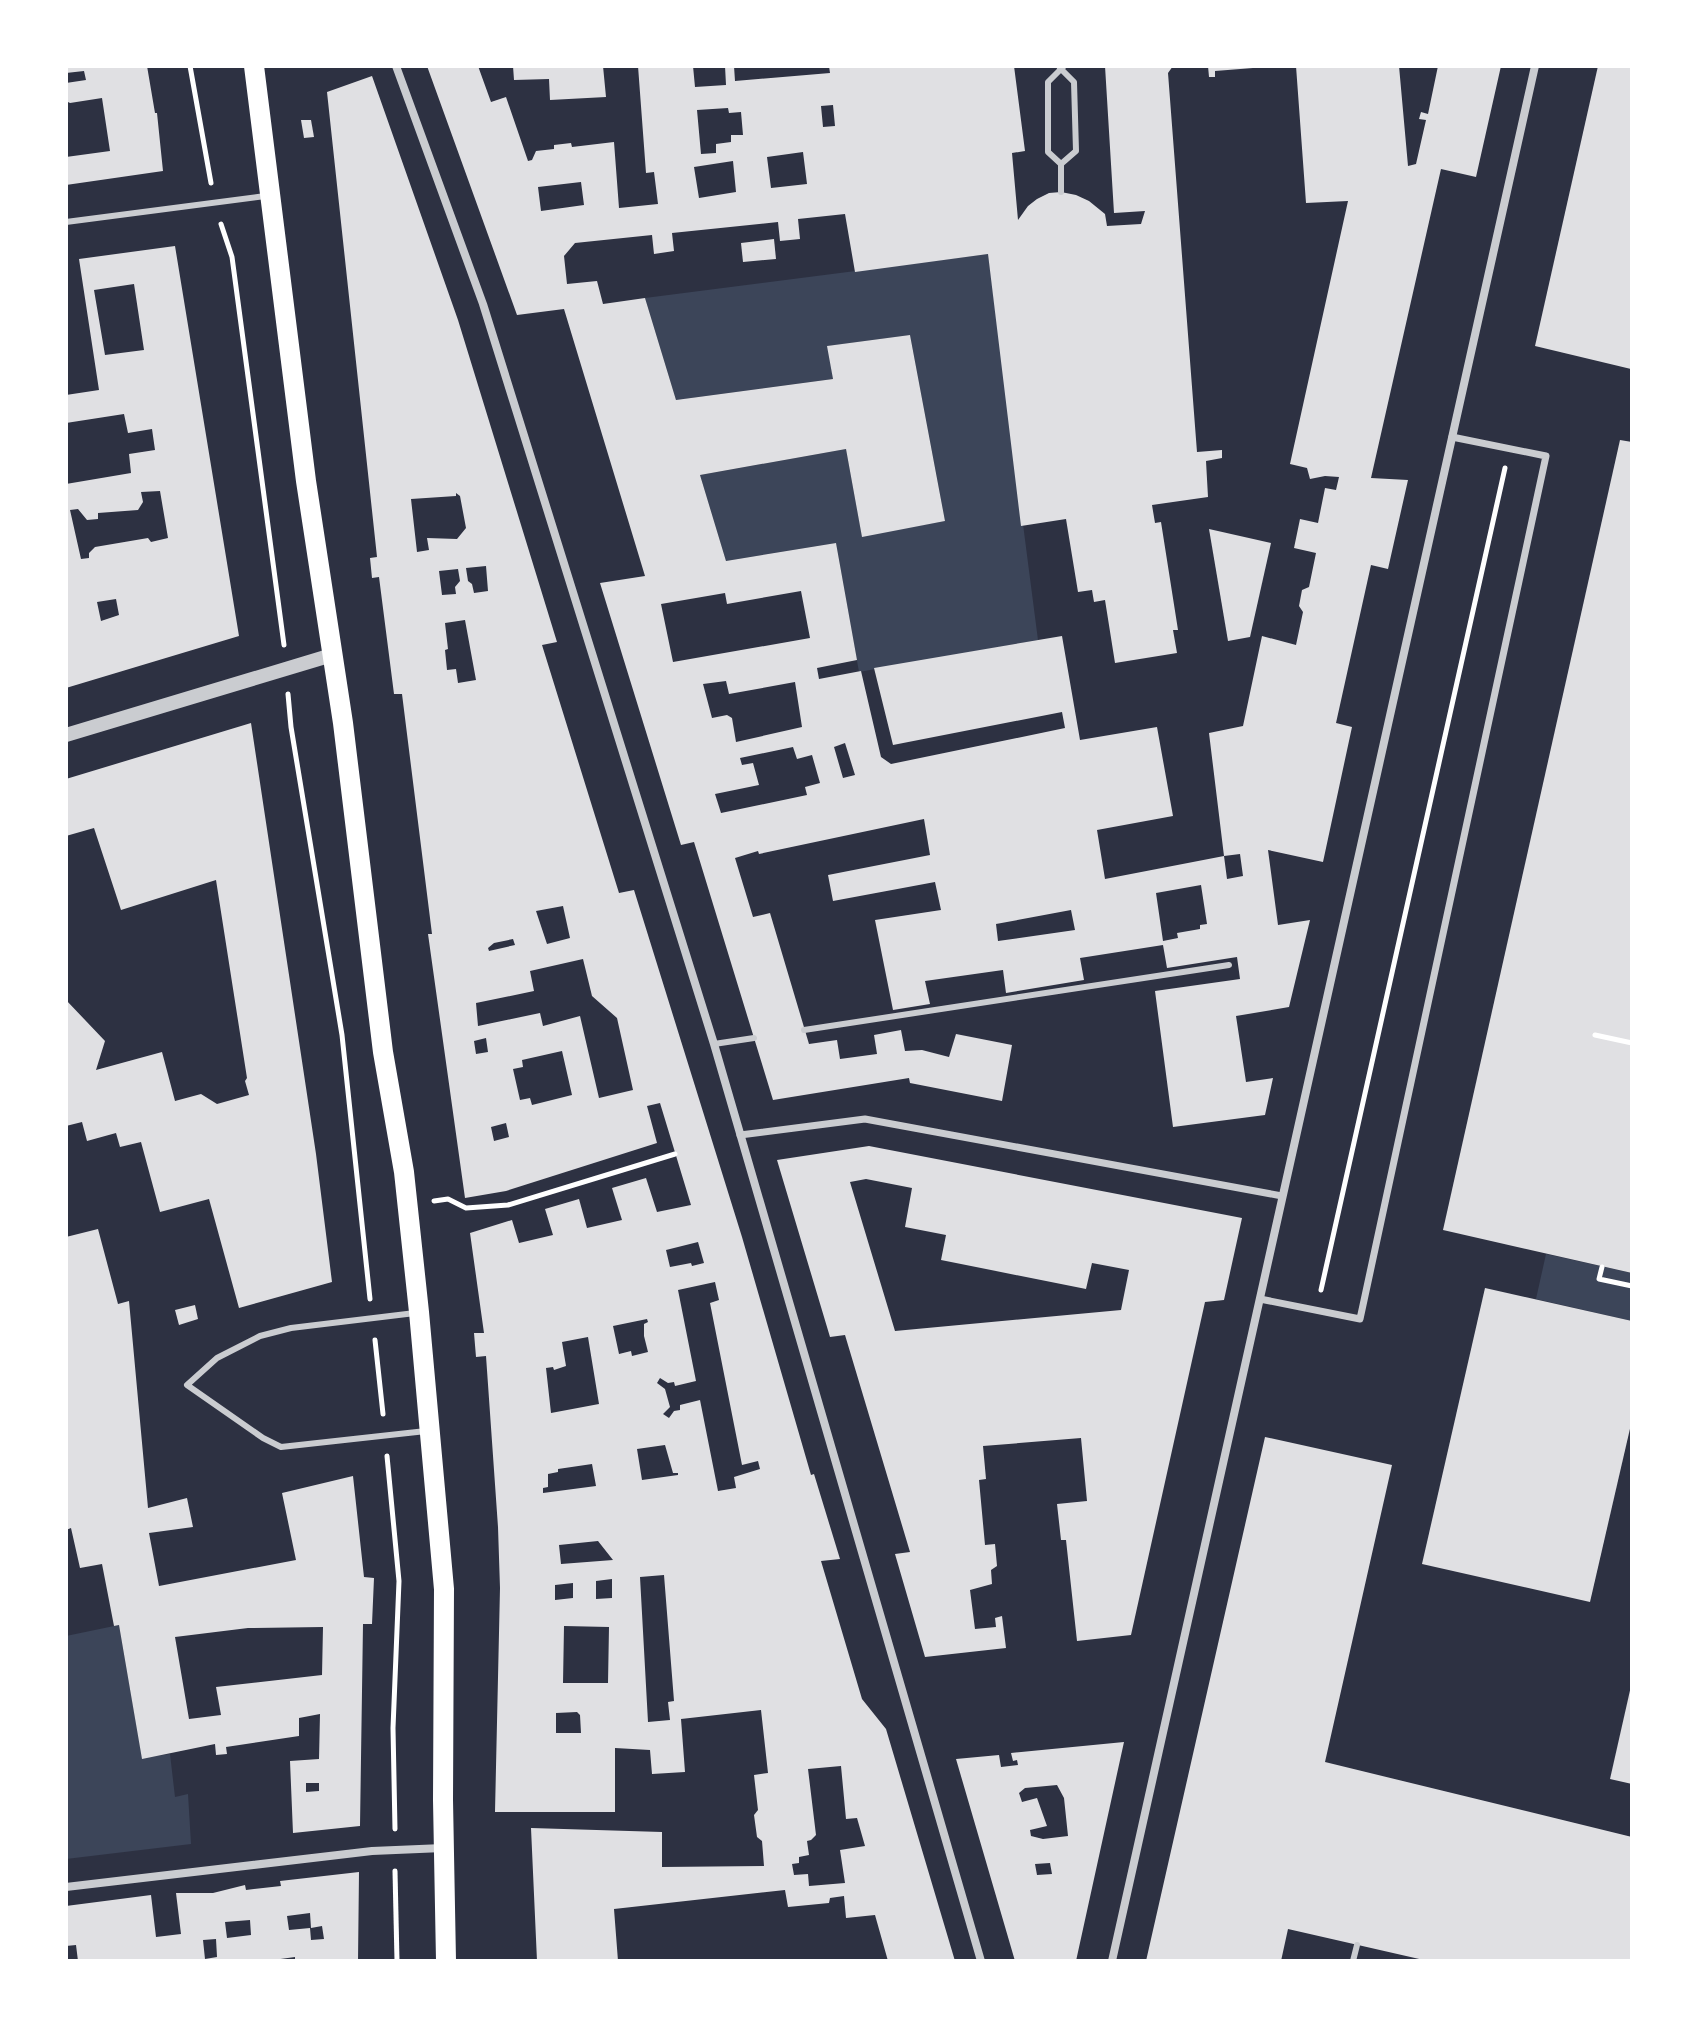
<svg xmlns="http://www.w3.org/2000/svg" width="1698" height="2027" font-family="'Sofia Sans Condensed',sans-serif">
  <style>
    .green { fill: #3c4559 }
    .building { fill: #e0e0e3; fill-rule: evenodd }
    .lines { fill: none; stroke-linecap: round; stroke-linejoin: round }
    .path { stroke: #fff; stroke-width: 5 }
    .service { stroke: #caccd0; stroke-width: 6 }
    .pedestrian { stroke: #caccd0; stroke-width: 7 }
    .minor { stroke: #caccd0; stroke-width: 8 }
    .tertiary { stroke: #caccd0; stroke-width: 14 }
    .primary { stroke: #fff; stroke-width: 20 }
  </style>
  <rect width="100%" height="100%" fill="#2d3142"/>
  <g class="green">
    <polygon points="988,254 1038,640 859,672 836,543 726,561 700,475 846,449 862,536 945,521 910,335 828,346 833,379 676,400 645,298"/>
    <polygon points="1546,1254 1632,1273 1632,1321 1536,1299"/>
    <polygon points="119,1625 142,1758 170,1754 175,1797 188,1794 191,1844 66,1859 66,1636"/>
  </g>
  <g class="building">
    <polygon points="66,66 147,66 155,113 157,113 163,171 66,185 66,157 110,151 102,98 70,103 66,101 66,83 86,80 84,71 66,73"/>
    <path d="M427,66H478L491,102L506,97L528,161L532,160L536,151L554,149V145L571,143L572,147L614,142L619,208L658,204L654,172L646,173L638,66H693L695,87L726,85L725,66H734L735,81L830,73L829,66H1014L1025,151L1012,153L1018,220L1028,206L1037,199L1049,193L1061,192L1076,195L1089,201L1105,214L1107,226L1141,224L1145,211L1114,213L1105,66H1173L1168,73L1197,452L1222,450V458L1206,461L1208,497L1152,505L1155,523L1161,522L1178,630H1173L1177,653L1115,663L1105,600L1094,602L1092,590L1078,592L1066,519L1021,526L988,254L855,272L845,214L798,219L800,239L780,241L778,222L672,233L674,251L654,254L652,235L575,243L564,256L567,284L597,281L603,304L645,298L676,400L833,379L827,346L910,335L945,521L862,537L846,449L700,475L726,561L836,543L857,660L817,668L819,679L861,671L881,757L891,764L1065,728L1062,712L893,745L874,668L1062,636L1080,740L1157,727L1173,816L1097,830L1105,879L1224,856L1209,733L1243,726L1262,636L1296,645L1303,612L1299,606L1302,590L1309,587L1316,553L1294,548L1300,519L1318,523L1325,488L1336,490L1339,477L1325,476L1310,479L1307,468L1290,464L1348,201L1306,203L1296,66H1399L1408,166L1416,164L1426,120L1419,119L1421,112L1428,114L1438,66H1501L1476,177L1441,169L1371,478L1408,480L1388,569L1371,565L1336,723L1352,727L1323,862L1268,850L1278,925L1310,920L1289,1007L1236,1016L1246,1082L1273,1078L1265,1115L1173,1127L1155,991L1240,979L1237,957L1167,968L1163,945L1080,958L1084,980L1006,993L1003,970L925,981L930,1004L893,1010L875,920L941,910L935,882L833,901L828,875L930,855L924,819L759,854L758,851L735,858L753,917L770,913L809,1044L837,1040L840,1059L877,1054L874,1035L901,1030L905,1051L922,1050L949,1057L956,1034L1012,1045L1002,1101L910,1083L909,1078L773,1100L694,842L681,845L600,583L645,576L564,309L517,315ZM833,105L835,126L823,127L821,106ZM728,108L729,113L741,112L743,135H731V142L716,144V153L701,154L697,110ZM803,152L807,184L771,188L767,157ZM733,161L736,192L699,198L694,167ZM581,182L584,205L541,211L538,187ZM801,591L810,638L673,662L661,604L725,593L727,604ZM726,681L729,694L795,682L802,727L736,742L732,718L727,715L712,718L703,684ZM845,743L855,775L843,778L834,747ZM793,747L797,759L812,755L820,783L805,787L807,795L721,813L715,794L759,785L753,763L742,765L740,758ZM1240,854L1243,876L1227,879L1224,856ZM1201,885L1207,924L1200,925V929L1177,933L1178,938L1163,941L1156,893ZM1071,910L1075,930L998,941L996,924Z"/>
    <polygon points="513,66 603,66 606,97 550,100 549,79 514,80"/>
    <polygon points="1208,66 1253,66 1253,68 1215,71 1215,77 1209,77"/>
    <polygon points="1598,66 1632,66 1631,369 1535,346"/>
    <path d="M372,76L458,320L557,642L542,645L619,893L634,890L742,1237L811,1475L814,1474L840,1559L821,1561L862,1699L886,1729L955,1961H888L875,1915L846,1918L844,1896L830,1898L829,1903L788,1907L785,1890L614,1909L618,1961H537L531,1828L662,1832V1867L764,1866L762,1841L757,1837L754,1815L758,1810L754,1775L768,1773L761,1710L681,1719L685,1772L652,1774L650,1750L615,1748V1812H495L500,1588L498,1527L486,1356L476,1357L474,1333H484L470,1233L512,1220L519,1243L553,1235L545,1209L579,1199L587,1228L622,1220L612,1188L646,1178L657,1212L691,1205L660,1103L647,1106L657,1143L506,1191L465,1198L428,934H432L402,694H394L379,577L372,578L370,558L377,557L327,92ZM456,493L460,496L466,528L457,539L427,538L429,550L417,552L411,499L456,496ZM486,566L488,591L474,593L472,584L468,581L466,568ZM458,569L460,581L455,587L456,594L442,595L439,571ZM465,620L476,680L458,683L456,669L447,670L445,650L448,649L445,623ZM563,906L570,938L547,944L536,911ZM513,939L515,945L489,951L488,948L494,943ZM583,959L592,996L617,1018L633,1090L599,1098L580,1016L543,1026L540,1013L478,1026L476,1003L534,991L530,971ZM486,1038L488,1052L476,1054L474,1041ZM562,1051L572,1095L532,1105L530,1098L520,1100L513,1069L523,1067L522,1060ZM506,1123L509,1137L494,1141L491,1127ZM698,1242L704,1263L692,1266L691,1263L670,1267L666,1250ZM715,1282L719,1300L710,1303L742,1465L758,1461L760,1469L734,1477L736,1488L718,1491L700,1400L680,1405V1410L674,1411L669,1418L663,1414L670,1407L665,1389L657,1383L660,1378L668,1383L674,1382L675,1386L696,1381L678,1290ZM647,1319L648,1322L644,1324V1336L648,1352L632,1356L631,1351L619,1354L613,1326ZM588,1337L599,1404L551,1413L546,1368L553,1367L554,1370L566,1366L562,1342ZM665,1445L673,1473H678V1475L642,1480L637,1449ZM592,1464L596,1486L543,1493V1488L548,1487V1474L558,1472V1469ZM598,1541L613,1560L561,1564L559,1545ZM664,1575L674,1701L668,1702L670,1720L648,1722L640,1577ZM612,1579V1598L596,1599V1581ZM573,1583V1598L555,1600V1585ZM564,1626L609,1627L608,1683H563ZM577,1712L580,1715L581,1733H556V1713ZM841,1766L846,1819L857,1818L865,1846L840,1850L845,1883L809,1886L808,1874L794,1875L792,1864L799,1863V1857L809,1855L807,1841L811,1840L816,1835L808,1769Z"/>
    <polygon points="301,120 311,120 314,137 304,138"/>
    <polygon points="774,239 776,259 743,262 741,243"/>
    <path d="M175,246L239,636L66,688V484L131,473L129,454L155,450L152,429L128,433L124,414L66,423V395L99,390L79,259ZM134,284L144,350L105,355L94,290ZM160,491L168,538L151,542L148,538L95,547L89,553V558L81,559L70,510L78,509L87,520L98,519V513L138,510L143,502L141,492ZM116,599L119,615L101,621L97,602Z"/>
    <polygon points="1620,440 1632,442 1632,1273 1443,1230"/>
    <polygon points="1209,529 1271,543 1250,637 1228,641"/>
    <polygon points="251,723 316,1154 332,1282 239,1308 209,1199 160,1212 141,1142 120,1147 116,1133 87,1141 82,1122 66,1126 66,1000 105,1041 96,1070 162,1052 175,1101 201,1094 217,1104 249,1095 245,1081 247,1078 216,880 121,910 94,828 66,836 66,779"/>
    <path d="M869,1146L1242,1218L1224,1300L1205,1302L1131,1635L1077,1641L1066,1540H1061L1057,1504L1087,1501L1081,1438L983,1446L986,1479L979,1480L985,1545L995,1544L997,1566L991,1570L992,1584L970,1590L975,1629L996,1627L995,1618L1002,1616L1006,1648L925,1657L895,1554L910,1552L845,1335L830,1337L777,1160ZM866,1179L912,1188L905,1227L946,1235L941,1260L1086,1289L1092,1263L1129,1270L1121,1310L895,1331L850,1182Z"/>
    <path d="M98,1229L118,1304L129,1301L148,1508L187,1498L193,1527L149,1533L159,1586L296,1560L282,1493L353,1476L364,1577L374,1578L372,1624H363L360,1826L293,1833L290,1761L319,1759L320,1714L299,1718V1736L226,1747L227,1754L216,1755L215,1744L142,1759L119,1625L114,1626L102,1564L80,1568L71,1528L66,1530V1237ZM323,1627L322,1675L216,1687L221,1715L189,1719L175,1637L248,1628ZM306,1783H319V1791L306,1792Z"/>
    <polygon points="1485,1288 1632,1321 1632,1420 1590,1602 1422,1564"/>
    <polygon points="195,1305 198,1319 179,1325 175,1310"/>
    <polygon points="1265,1437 1392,1465 1325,1762 1632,1837 1632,1961 1428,1961 1288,1929 1281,1961 1146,1961"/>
    <polygon points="1631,1686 1632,1686 1632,1784 1610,1779"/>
    <path d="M1124,1742L1076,1961H1015L956,1759L999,1755L1001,1767L1018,1765L1017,1760L1013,1761L1011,1753ZM1057,1785L1064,1798L1068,1836L1043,1839L1031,1836L1030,1830L1047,1826L1037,1798L1022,1802L1019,1793L1025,1788ZM1050,1863L1052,1874L1037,1875L1035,1864Z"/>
    <path d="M359,1872L358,1961H295V1957L266,1961H78L76,1945L66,1946V1906L151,1895L156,1937L181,1934L176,1893H213L245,1885L246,1890L281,1886L280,1881ZM310,1913L311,1928L322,1926L324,1939L311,1940L310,1928L289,1930L287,1916ZM250,1920L251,1935L227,1938L225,1922ZM216,1939L217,1957L205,1959L203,1940Z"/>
  </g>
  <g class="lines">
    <g class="path">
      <polyline points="190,66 211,183"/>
      <polyline points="221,224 232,257 284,645"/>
      <polyline points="288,694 291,727 342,1035 370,1299"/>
      <polyline points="1595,1035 1632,1043"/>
      <polyline points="434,1201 448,1199 466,1208 508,1205 675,1154"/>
      <polyline points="1602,1267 1599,1279 1632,1286"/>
      <polyline points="1321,1290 1505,468"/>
      <polyline points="375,1340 383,1414"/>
      <polyline points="387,1456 399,1581 393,1728 395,1829"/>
      <polyline points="395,1871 397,1961"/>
    </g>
    <g class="service">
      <polyline points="1060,68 1074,82 1076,151 1061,164"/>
      <polyline points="1061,192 1061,164 1048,152 1048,82 1064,66"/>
      <polyline points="66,222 265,196"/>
      <polyline points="804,1030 1229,965"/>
      <polyline points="714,1044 754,1038"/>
      <polyline points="415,1313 291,1328 260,1336 217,1358 187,1385 263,1438 281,1447 426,1431"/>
      <polyline points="1353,1961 1357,1945"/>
    </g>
    <g class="pedestrian">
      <polyline points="740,1135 865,1119 1282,1196"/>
      <polyline points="1260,1299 1360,1319 1546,456 1452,437"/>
    </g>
    <g class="minor">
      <polyline points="396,66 483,304 714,1044 981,1961"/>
      <polyline points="66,1887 372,1851 443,1848"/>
      <polyline points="1112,1961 1535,66"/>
    </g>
    <polyline class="tertiary" points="66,735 332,655"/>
    <polyline class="primary" points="254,66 306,481 343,723 383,1052 404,1172 419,1312 444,1589 443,1800 446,1961"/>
  </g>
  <rect width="1698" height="2027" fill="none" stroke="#ffffff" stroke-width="136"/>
</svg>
